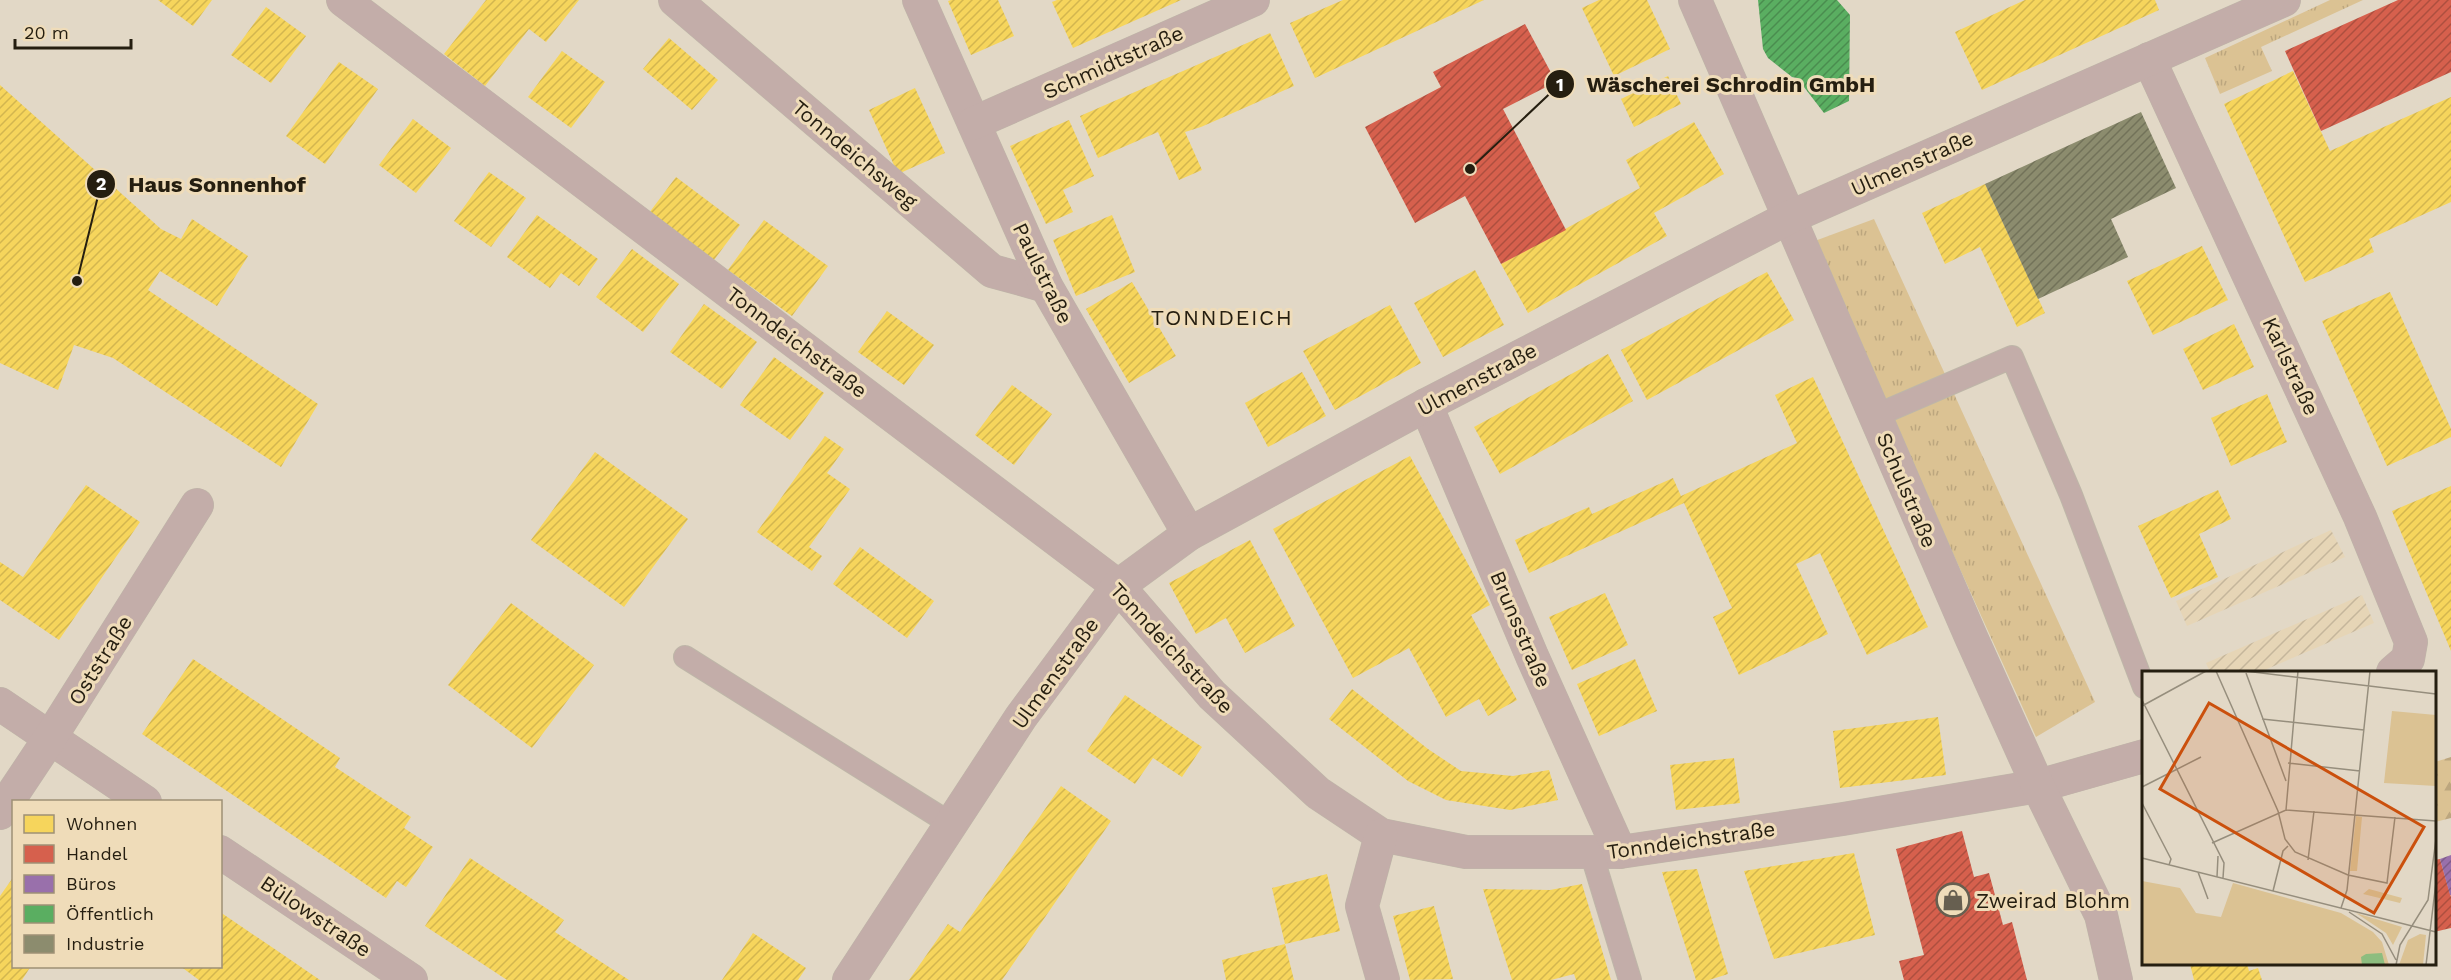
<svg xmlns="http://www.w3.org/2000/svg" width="2451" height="980" font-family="'Work Sans',sans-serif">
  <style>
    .industrial { fill: url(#industrial-furrows) }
    .grass { fill: url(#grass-tufts) }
    .forest { fill: url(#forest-firs) }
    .homes { fill: url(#homes-hatch) }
    .shops { fill: url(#shops-hatch) }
    .offices { fill: url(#offices-hatch) }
    .public { fill: url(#public-hatch) }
    .industry { fill: url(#industry-hatch) }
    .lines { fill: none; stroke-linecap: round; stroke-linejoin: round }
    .lane-casing { stroke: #beb6a8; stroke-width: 24 }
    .street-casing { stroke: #beb6a8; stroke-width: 34 }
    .lane { stroke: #c3ada9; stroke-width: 22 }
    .street { stroke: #c3ada9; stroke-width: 33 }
    .labels { text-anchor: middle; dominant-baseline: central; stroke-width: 6; stroke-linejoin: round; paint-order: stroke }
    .street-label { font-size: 21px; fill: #251e10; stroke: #efdcb9 }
    .poi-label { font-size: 21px; fill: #251e10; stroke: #efdcb9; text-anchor: start }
    .neighbourhood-label { font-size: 22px; letter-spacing: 1.5px; fill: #251e10; stroke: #efdcb9 }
    .inset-road { fill: none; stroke: #968e7d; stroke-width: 1.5 }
    .view { fill: #cb500d; fill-opacity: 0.15; stroke: #cb500d; stroke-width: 3 }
    .inset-edge { fill: none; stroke: #251e10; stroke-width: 3 }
    .leader { fill: none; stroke: #251e10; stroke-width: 2 }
    .callout-dot { fill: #251e10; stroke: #efdcb9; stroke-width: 2 }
    .mark-label { font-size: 18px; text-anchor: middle; font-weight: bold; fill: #fff }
    .callout-label { font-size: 22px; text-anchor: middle; font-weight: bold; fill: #251e10; stroke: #efdcb9; stroke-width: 6; stroke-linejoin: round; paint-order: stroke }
  </style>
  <defs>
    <pattern id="industrial-furrows" width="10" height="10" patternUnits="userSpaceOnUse" patternTransform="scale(1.5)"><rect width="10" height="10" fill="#e6d5b6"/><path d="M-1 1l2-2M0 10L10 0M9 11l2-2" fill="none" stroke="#c5b69b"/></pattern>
    <pattern id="grass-tufts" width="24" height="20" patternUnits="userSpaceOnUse" patternTransform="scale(1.5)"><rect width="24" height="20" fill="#dbc293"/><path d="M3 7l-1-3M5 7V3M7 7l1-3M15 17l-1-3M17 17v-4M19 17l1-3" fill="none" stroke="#bca67e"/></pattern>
    <pattern id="forest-firs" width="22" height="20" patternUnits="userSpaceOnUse" patternTransform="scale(1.5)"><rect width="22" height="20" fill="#dbc293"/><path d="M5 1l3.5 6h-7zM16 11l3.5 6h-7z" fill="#bca67e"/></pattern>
    <pattern id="homes-hatch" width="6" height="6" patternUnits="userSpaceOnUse" patternTransform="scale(1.5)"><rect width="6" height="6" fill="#f6d55c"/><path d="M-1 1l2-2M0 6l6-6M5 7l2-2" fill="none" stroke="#d3b64f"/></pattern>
    <pattern id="shops-hatch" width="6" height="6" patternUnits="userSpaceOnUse" patternTransform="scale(1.5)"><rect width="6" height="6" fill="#d6604d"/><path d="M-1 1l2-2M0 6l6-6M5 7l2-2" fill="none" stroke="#ad4f3f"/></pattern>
    <pattern id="offices-hatch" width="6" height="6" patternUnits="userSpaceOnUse" patternTransform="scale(1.5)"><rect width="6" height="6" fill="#9970ab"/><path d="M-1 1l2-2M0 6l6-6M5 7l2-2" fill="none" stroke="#7d5b8a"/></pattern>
    <pattern id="public-hatch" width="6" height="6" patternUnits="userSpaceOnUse" patternTransform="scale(1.5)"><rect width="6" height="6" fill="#5aae61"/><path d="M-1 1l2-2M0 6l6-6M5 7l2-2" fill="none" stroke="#4a8d4f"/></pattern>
    <pattern id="industry-hatch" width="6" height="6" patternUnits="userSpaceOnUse" patternTransform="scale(1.5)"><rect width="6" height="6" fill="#8c8c6e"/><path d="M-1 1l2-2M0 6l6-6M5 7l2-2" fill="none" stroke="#727259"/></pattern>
  </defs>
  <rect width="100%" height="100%" fill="#e2d8c6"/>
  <g class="industrial">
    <polygon points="2331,530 2345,557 2187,626 2176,601"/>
    <polygon points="2362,595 2374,623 2260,672 2210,672 2206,663"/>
  </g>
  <g class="grass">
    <polygon points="2330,0 2363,0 2261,47 2272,71 2220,94 2205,58"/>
    <polygon points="1874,219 2095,702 2036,737 1812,242"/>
  </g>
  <polygon class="forest" points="2451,757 2451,818 2435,822 2435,762"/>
  <g class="homes">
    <polygon points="158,0 212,0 193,26"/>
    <polygon points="486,0 579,0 546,42 529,29 485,86 444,54"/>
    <polygon points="951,0 998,0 1014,36 971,55 948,1"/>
    <polygon points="1057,0 1181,0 1073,48 1052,2"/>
    <polygon points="1343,0 1484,0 1315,78 1290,23"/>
    <polygon points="1599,0 1647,0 1670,49 1614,76 1582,8"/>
    <polygon points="2025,0 2155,0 2159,10 1982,90 1955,32"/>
    <polygon points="266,7 306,36 271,83 231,55"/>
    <polygon points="1270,33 1294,86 1201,127 1185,132 1202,170 1179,180 1158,132 1098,158 1080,116"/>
    <polygon points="669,38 718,80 692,110 643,69"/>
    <polygon points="562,51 605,82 571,128 528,97"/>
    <polygon points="339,62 378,89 325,164 286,136"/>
    <polygon points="2293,71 2330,151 2451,97 2451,202 2369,239 2374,252 2305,282 2224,104"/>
    <polygon points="1668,76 1681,104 1634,127 1621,99"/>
    <polygon points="0,85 161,229 181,239 192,219 248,256 217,306 160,271 148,290 318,404 281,467 113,358 74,345 58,390 0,363"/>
    <polygon points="915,88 945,153 898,174 869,110"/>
    <polygon points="413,119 451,148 416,193 379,165"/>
    <polygon points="1069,120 1094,176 1063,190 1073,212 1046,224 1010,146"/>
    <polygon points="1694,122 1724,174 1654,213 1667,236 1528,313 1501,264 1640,188 1626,160"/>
    <polygon points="489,172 526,198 491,247 454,221"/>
    <polygon points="676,177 740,225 714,260 649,213"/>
    <polygon points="1985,184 2045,313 2017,327 1980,247 1945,264 1922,213"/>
    <polygon points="537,215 598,259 579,286 561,273 550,288 507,257"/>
    <polygon points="1112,215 1135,272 1076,296 1053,240"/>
    <polygon points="764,220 828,266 792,316 728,270"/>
    <polygon points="2202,246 2228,300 2153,335 2127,281"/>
    <polygon points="632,249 679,284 643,332 596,297"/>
    <polygon points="1475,270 1504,325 1443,357 1414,303"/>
    <polygon points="1767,272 1794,320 1647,400 1621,350"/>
    <polygon points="1132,282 1176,356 1129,383 1086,309"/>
    <polygon points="2390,292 2451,429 2451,437 2387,466 2322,321"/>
    <polygon points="704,304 757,342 722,389 670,352"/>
    <polygon points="1390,305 1421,363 1335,410 1303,351"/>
    <polygon points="887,311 934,345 904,385 858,352"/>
    <polygon points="2234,324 2254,367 2203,390 2183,349"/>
    <polygon points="1608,354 1633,401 1500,474 1474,427"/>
    <polygon points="774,357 824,393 790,440 740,405"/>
    <polygon points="1302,372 1326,416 1268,447 1245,403"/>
    <polygon points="1813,377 1928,627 1867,655 1820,553 1796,564 1828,634 1739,675 1713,617 1732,608 1684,503 1529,573 1515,540 1589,507 1592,514 1673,478 1681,496 1797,443 1775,395"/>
    <polygon points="1012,385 1052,414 1014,465 975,435"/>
    <polygon points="2267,394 2287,442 2231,466 2211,418"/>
    <polygon points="825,436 844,449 827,473 850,489 809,547 822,556 812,571 757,532"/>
    <polygon points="595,452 688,519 624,607 531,540"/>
    <polygon points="1410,456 1490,605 1471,615 1517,700 1488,716 1479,699 1446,717 1409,648 1353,678 1273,529"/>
    <polygon points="86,485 140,522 59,640 0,600 0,562 23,577"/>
    <polygon points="2451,486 2451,651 2392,511"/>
    <polygon points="2218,490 2231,519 2199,534 2218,577 2171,598 2138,526"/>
    <polygon points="1250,540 1295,626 1245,653 1226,618 1196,634 1169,583"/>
    <polygon points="860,547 934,601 907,638 833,584"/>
    <polygon points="1605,593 1628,645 1572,670 1549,617"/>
    <polygon points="511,603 594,665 532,748 448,685"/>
    <polygon points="193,659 340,758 335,767 411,817 404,828 433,847 406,887 397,881 386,898 142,734"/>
    <polygon points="1635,659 1657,711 1599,736 1577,684"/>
    <polygon points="1352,689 1428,749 1461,771 1513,776 1549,770 1558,800 1510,810 1446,800 1408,781 1329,719"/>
    <polygon points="1125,695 1202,747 1182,777 1153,758 1135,784 1087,751"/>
    <polygon points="1938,717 1946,775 1840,788 1833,731"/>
    <polygon points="1734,758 1740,803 1676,810 1670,765"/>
    <polygon points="1061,786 1111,821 1002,980 909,980 948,924 960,932"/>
    <polygon points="1854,853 1875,935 1774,959 1744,871"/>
    <polygon points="470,858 564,920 555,932 629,980 507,980 425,926"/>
    <polygon points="1697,869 1728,974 1709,980 1696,980 1662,872"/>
    <polygon points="1327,874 1340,931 1285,944 1272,888"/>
    <polygon points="14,876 14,966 31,966 22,980 0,980 0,896"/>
    <polygon points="1582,884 1611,980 1576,980 1574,974 1551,980 1512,980 1483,889 1550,890"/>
    <polygon points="1434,906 1453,979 1410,980 1393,916"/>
    <polygon points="220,912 282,954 320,980 199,980 180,966 220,966"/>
    <polygon points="753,933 806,968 798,980 722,980"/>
    <polygon points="1285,944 1294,980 1226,980 1222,960"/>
    <polygon points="2190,964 2247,964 2249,971 2258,968 2262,980 2194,980"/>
  </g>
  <g class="shops">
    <polygon points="2398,0 2451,0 2451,72 2321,131 2285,51"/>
    <polygon points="1525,24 1556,82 1503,109 1566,230 1501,264 1465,196 1415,223 1365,127 1441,87 1433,72"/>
    <polygon points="1962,831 1974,877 1989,873 2003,925 2012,922 2027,980 1904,980 1899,961 1924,955 1896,849"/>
    <polygon points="2440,859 2451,897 2451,928 2434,932 2434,860"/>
  </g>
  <polygon class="offices" points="2451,855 2451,895 2450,895 2440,859"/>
  <polygon class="public" points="1758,0 1837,0 1850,15 1849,101 1824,113 1797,78 1792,77 1768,58 1763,49"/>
  <polygon class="industry" points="2141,112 2176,188 2111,219 2128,257 2038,299 1985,184"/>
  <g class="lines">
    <g class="lane-casing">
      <g id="lane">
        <polyline points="1875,416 2012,357 2071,495 2144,687"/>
        <polyline points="685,657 951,824"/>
        <polyline points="1591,852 1630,980"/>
      </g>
    </g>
    <g class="street-casing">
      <g id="street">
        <polyline points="343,0 1118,586 1212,695 1318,793 1381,835 1466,852 1620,852 1843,819 2038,786 2144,756"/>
        <polyline points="675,0 992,271 1046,286"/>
        <polyline points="919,0 1046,286 1189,534"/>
        <polyline points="1695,0 1971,637 2038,786 2101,915 2116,980"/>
        <polyline points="2149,59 2360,517 2411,642 2408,659 2393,672"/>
        <polyline points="974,123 1253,0"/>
        <polyline points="1426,405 1532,656 1620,852"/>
        <polyline points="0,704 145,802"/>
        <polyline points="0,813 50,738 197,505"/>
        <polyline points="1381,835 1362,906 1383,980"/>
        <polyline points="220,852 411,980"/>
        <polyline points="849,980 1021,717 1118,586 1189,534 1426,405 1788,218 2284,0"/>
      </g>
    </g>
    <use href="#lane" class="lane"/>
    <use href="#street" class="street"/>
  </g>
  <defs>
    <g id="shop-ring" transform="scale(1.725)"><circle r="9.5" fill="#efdcb9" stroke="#675f50" stroke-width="1.5"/><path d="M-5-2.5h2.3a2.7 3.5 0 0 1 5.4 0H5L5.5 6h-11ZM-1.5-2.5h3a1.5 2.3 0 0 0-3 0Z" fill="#675f50"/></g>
  </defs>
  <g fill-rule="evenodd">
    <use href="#shop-ring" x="1953" y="900"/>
  </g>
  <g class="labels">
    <g class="street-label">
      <text transform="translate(1113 62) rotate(-24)">Schmidtstraße</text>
      <text transform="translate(855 154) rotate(40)">Tonndeichsweg</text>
      <text transform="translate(1912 163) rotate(-24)">Ulmenstraße</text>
      <text transform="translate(1043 273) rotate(64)">Paulstraße</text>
      <text transform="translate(797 342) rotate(37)">Tonndeichstraße</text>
      <text transform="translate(2291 366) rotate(65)">Karlstraße</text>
      <text transform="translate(1477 379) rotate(-28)">Ulmenstraße</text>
      <text transform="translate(1907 490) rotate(67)">Schulstraße</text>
      <text transform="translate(1521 629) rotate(67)">Brunsstraße</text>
      <text transform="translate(1172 648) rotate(47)">Tonndeichstraße</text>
      <text transform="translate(100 660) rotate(-58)">Oststraße</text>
      <text transform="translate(1055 673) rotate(-54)">Ulmenstraße</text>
      <text transform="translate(1691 840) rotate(-8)">Tonndeichstraße</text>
      <text transform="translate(316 916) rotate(34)">Bülowstraße</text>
    </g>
    <g class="poi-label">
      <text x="1976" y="900">Zweirad Blohm</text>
    </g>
    <g class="neighbourhood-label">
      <text x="1222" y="317">TONNDEICH</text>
    </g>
  </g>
  <g transform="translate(2142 671)">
    <rect width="294" height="294" fill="#e2d8c6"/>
    <path d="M214,145L220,146L215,200H208ZM214,242L260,256L251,274L244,262Z" fill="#dbc293"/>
    <path d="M250,40L294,44V115L242,112ZM227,218L260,227L258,232L221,223ZM278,263L284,264L281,294H257L266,269Z" fill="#dbc293"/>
    <path d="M0,210L38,217L54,242L79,246L91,212L199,242L231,261L240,271L247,294H0Z" fill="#dbc293"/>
    <path d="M240,282L243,294H220L219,286L224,283Z" fill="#8dbd7f"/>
    <path class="inset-road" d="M74,0L136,140L143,168L153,181L206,204L245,212L253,146M103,0L294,23M104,2L144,110M0,29L82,192L81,207M0,35L64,0M120,48L222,59M146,92L218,100M0,116L59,86M0,132L29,188L27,194M144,139L156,0M70,172L144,139L294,150M0,187L294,261M166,189L172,140M56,201L66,228M75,206L76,185M131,220L141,180L146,175M199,237L205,219L228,0M207,241L240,263L254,289M254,294L258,274L286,229L294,168M284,294L294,211"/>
    <path class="view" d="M67,32L282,156L232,242L18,118Z"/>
    <rect width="294" height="294" class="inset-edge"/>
  </g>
  <path class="leader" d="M1470 169L1560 84M77 281L101 184"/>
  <g class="callout-dot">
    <circle cx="1470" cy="169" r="6"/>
    <circle cx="77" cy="281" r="6"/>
    <circle cx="1560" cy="84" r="15"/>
    <circle cx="101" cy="184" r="15"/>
  </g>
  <g class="mark-label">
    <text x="1560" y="91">1</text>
    <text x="101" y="190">2</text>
  </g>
  <g class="callout-label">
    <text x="1731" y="92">Wäscherei Schrodin GmbH</text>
    <text x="217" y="192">Haus Sonnenhof</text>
  </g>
  <rect x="12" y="800" width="210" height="168" fill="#efdcb9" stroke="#9e9075" stroke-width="1.5"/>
  <rect x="24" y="815" width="30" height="18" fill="#f6d55c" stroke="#9e9075" stroke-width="1.5"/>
  <text x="66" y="830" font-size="18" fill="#251e10">Wohnen</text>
  <rect x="24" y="845" width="30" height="18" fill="#d6604d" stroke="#9e9075" stroke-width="1.5"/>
  <text x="66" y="860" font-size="18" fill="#251e10">Handel</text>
  <rect x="24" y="875" width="30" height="18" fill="#9970ab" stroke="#9e9075" stroke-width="1.5"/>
  <text x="66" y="890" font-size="18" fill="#251e10">Büros</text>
  <rect x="24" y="905" width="30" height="18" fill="#5aae61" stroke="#9e9075" stroke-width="1.5"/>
  <text x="66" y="920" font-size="18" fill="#251e10">Öffentlich</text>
  <rect x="24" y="935" width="30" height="18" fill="#8c8c6e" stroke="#9e9075" stroke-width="1.5"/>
  <text x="66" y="950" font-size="18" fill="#251e10">Industrie</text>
  <path d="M15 39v9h116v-9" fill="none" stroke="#251e10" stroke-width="3"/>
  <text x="24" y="39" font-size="18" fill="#251e10" stroke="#efdcb9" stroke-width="4.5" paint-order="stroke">20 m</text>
</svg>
